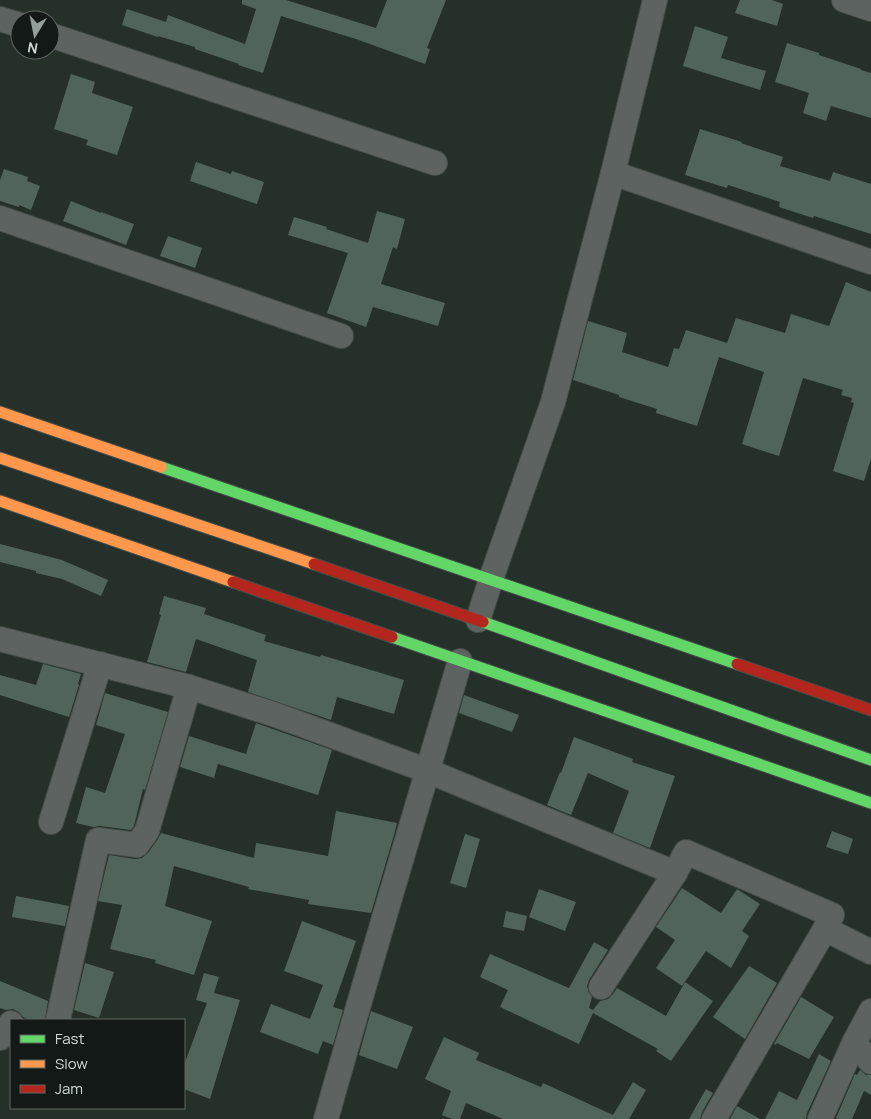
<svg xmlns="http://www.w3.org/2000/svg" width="871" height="1119" font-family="Manrope,sans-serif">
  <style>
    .building { fill: #50645c }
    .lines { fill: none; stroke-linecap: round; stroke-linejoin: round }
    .street-casing { stroke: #464e4a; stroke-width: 26 }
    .fast-casing { stroke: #464e4a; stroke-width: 13 }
    .slow-casing { stroke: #464e4a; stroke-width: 13 }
    .jam-casing { stroke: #464e4a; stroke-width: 13 }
    .street { stroke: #5c6361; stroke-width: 24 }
    .fast { stroke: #63d668; stroke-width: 11 }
    .slow { stroke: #ff974d; stroke-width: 11 }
    .jam { stroke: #b3261e; stroke-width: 11 }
  </style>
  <rect width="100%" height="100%" fill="#26302b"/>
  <g class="building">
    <polygon points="242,0 286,0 376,28 387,0 446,0 427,48 430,49 425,64 356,39 281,16 263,73 238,65 239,64 195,49 195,47 158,36 158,37 122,25 127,9 166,22 168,15 245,44 256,9 242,4"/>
    <polygon points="740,0 772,0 783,4 777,26 735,13"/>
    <polygon points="695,26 728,37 721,58 766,71 760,90 683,66"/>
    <polygon points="787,43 819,53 819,55 861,69 861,70 871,73 871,118 831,106 826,121 803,113 809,93 775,82"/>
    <polygon points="71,74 95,82 92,93 133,107 117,155 86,145 88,140 54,129"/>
    <polygon points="700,129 742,142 741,143 783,157 780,166 830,181 833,172 871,184 871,234 814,216 813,218 779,207 780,202 728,185 727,188 685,175"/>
    <polygon points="196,162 231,174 232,171 264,182 257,204 190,181"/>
    <polygon points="4,169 28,177 27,181 40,186 31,210 19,205 19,207 0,201 0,180"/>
    <polygon points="71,201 101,213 101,212 134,224 126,245 63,221"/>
    <polygon points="377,211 405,219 397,249 393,247 381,284 445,303 438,326 373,307 366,327 327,313 348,253 288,235 294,217 327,227 326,229 368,243"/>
    <polygon points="168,236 202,248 195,268 160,256"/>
    <polygon points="846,282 871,292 871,459 864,481 833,471 854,403 851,402 852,398 841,395 843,390 803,378 779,456 742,444 764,372 719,357 697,426 656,413 657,409 619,397 619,395 573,380 588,321 627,333 622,352 668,367 674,348 679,349 686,330 727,343 736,318 785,333 791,314 829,326"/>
    <polygon points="0,544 62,560 108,580 101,596 62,579 36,573 36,571 0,562"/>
    <polygon points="164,596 206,608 204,614 266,635 264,641 320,657 321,655 404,680 394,714 337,697 331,720 248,692 257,660 196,639 186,672 147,662 161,615 159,614"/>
    <polygon points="43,664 81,674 78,684 79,685 69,717 0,695 0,675 36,685"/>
    <polygon points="105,693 168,712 145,790 143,789 134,826 131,830 100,826 93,827 76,823 86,787 105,793 125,734 96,725"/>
    <polygon points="464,695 519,715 512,732 459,713"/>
    <polygon points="256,723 332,750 318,795 218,764 214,778 180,767 189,736 246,754"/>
    <polygon points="574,737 633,759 632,762 675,776 650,848 613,833 629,791 588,773 571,815 547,805 560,772 561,773"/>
    <polygon points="336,811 397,823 394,835 371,913 308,904 309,900 248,889 249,887 174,866 165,906 212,921 194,975 155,963 156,960 110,949 122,905 98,901 109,855 135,859 142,858 148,853 158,839 161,833 254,858 256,843 328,856"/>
    <polygon points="832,831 853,839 848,854 826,847"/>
    <polygon points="465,834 480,839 466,888 450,883"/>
    <polygon points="682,888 721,913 737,889 760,904 742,931 749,936 731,968 706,951 682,986 656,968 675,940 656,927"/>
    <polygon points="539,889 576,902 565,931 529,917"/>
    <polygon points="16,896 69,906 65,926 12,917"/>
    <polygon points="506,911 527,916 524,931 503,927"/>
    <polygon points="302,921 356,941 333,1007 343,1010 333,1045 323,1041 318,1054 260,1032 271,1004 310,1019 323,985 284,971"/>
    <polygon points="594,942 608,950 589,980 587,986 589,993 592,997 589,1008 593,1010 600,1001 608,999 613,994 617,988 666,1016 685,982 713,1001 671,1061 656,1051 658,1049 593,1013 579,1044 500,1007 508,990 480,977 490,954 569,988"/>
    <polygon points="85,963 114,972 99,1018 74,1010"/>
    <polygon points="749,966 777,983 745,1039 713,1017"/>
    <polygon points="204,973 219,977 214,993 240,1000 210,1099 184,1089 184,1065 207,1003 196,1000"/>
    <polygon points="0,981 48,1001 45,1020 31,1020 23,1017 19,1012 13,1009 6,1010 0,1008"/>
    <polygon points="801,997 834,1017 809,1059 777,1043 775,1045 774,1044"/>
    <polygon points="371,1011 413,1027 397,1069 359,1055"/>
    <polygon points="444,1037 479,1053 476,1060 541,1087 543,1083 613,1115 633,1082 646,1090 629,1119 503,1119 466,1103 460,1119 452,1119 442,1115 451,1091 425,1079"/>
    <polygon points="819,1054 831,1061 807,1113 806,1119 765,1119 779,1091 797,1100"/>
    <polygon points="860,1070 866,1075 871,1075 871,1095 864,1091 852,1119 838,1119 836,1118 855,1074 857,1075"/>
    <polygon points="706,1089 713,1093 702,1112 700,1119 689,1119"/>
    <polygon points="737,1106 760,1119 730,1119"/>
  </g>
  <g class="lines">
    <g class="street-casing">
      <g id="street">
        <polyline points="844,0 871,9"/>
        <polyline points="0,19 20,25"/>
        <polyline points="50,35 435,163"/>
        <polyline points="613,173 871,262"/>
        <polyline points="0,218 341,336"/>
        <polyline points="478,620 491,579 553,402 613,173 655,0"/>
        <polyline points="0,639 189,687 276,715 428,771 675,873"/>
        <polyline points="51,822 100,664"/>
        <polyline points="825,929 871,952"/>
        <polyline points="601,987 675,873 686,852 832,915 825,929 714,1119"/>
        <polyline points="871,1011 854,1043 871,1062"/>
        <polyline points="58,1020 98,840 137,845 147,831 189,687"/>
        <polyline points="0,1038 11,1023"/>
        <path d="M326,1119C369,966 415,814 460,661"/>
        <polyline points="820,1119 854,1043"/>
      </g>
    </g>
    <g class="fast-casing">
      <g id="fast">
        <polyline points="161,467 737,664"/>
        <polyline points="483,622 871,760"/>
        <polyline points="392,637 871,803"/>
      </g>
    </g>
    <g class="slow-casing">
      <g id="slow">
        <polyline points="0,412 161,467"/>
        <polyline points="0,458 314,564"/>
        <polyline points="0,501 233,582"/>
      </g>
    </g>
    <g class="jam-casing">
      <g id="jam">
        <polyline points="314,564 483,622"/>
        <polyline points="233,582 392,637"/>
        <polyline points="737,664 871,710"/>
      </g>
    </g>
    <use href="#street" class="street"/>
    <use href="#fast" class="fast"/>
    <use href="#slow" class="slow"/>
    <use href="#jam" class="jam"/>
  </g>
  <rect x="10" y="1019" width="175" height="90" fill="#121916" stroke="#5e6663"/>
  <rect x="20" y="1035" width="25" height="8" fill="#63d668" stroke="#5e6663"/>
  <text x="55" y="1044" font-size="15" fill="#d0dad6">Fast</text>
  <rect x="20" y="1060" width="25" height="8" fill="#ff974d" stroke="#5e6663"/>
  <text x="55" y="1069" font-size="15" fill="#d0dad6">Slow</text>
  <rect x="20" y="1085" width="25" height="8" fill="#b3261e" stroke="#5e6663"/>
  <text x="55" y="1094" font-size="15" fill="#d0dad6">Jam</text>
  <g transform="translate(35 35) rotate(190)"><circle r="24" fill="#121916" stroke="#5e6663"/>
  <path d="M0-4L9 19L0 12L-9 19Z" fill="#949e9a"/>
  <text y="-8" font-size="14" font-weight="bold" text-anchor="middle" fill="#d0dad6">N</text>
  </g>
</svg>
